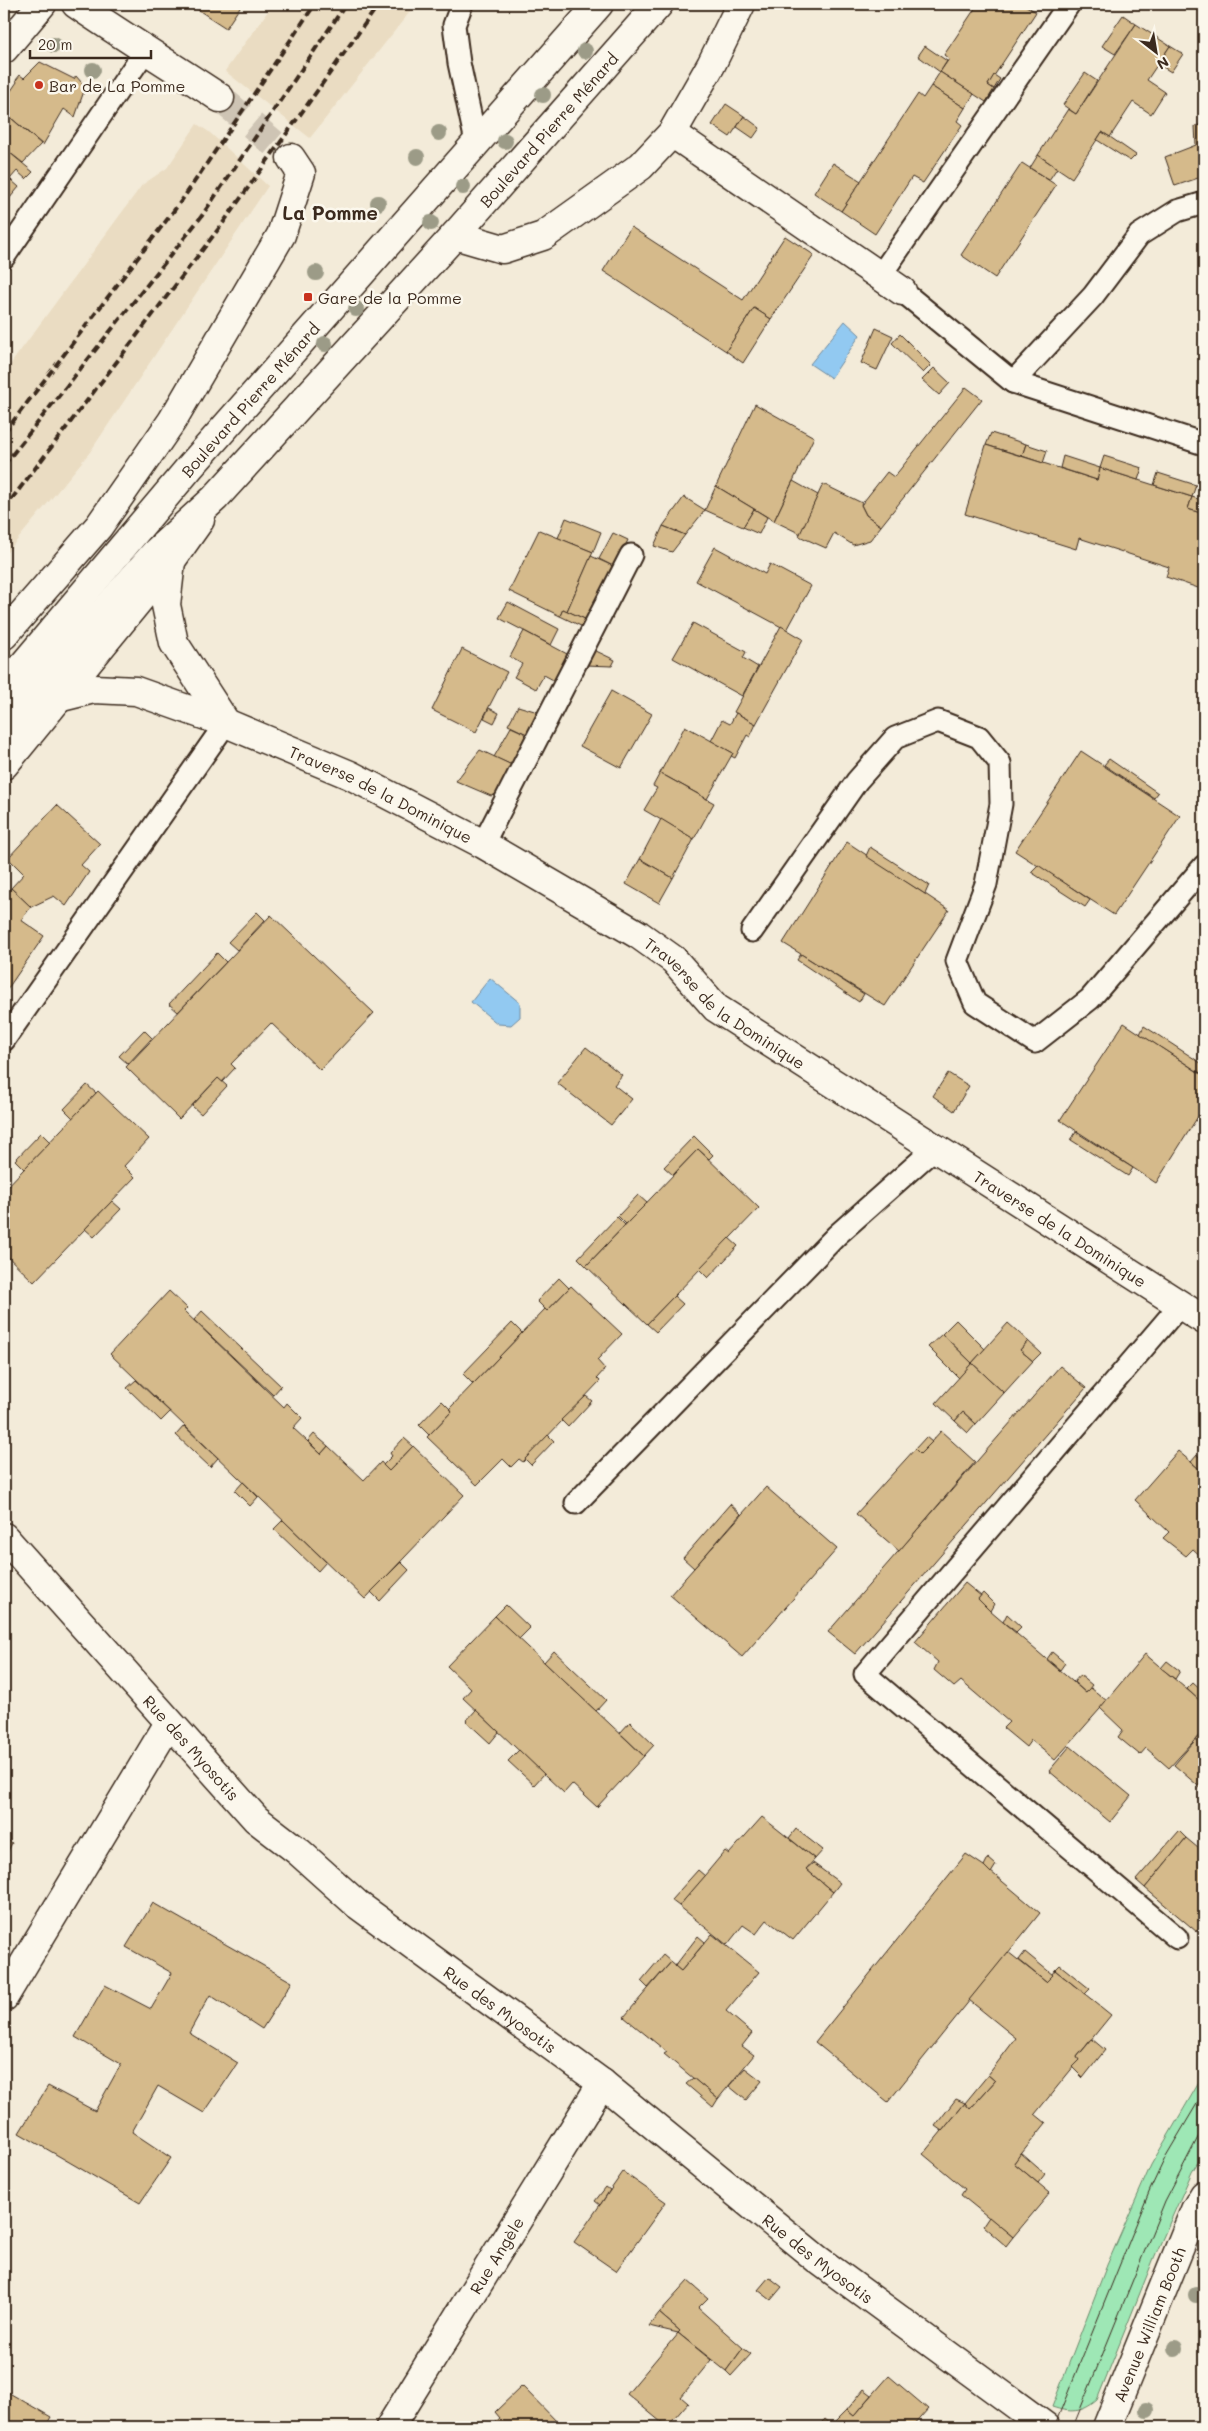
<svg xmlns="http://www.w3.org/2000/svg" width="1208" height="2431" font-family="Mali,sans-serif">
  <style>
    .built { fill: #eadcc2 }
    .green { fill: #9ee7b5; stroke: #6c886a }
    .water { fill: #92c9f1; stroke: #6f899d }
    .building { fill: #d5ba8b; stroke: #3b2a1e }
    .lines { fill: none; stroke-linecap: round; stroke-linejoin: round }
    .minor-tunnel { stroke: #cec4b4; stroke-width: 28; stroke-dasharray: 28 14; stroke-linecap: butt }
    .service-casing { stroke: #3b2a1e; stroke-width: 25 }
    .minor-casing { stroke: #3b2a1e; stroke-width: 31 }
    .tertiary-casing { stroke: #3b2a1e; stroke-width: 31 }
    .secondary-casing { stroke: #3b2a1e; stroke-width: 31 }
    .service { stroke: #fbf7ec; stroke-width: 21 }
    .minor { stroke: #fbf7ec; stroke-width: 28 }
    .tertiary { stroke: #fbf7ec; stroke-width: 28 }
    .secondary { stroke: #fbf7ec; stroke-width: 28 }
    .tram { stroke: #3b2a1e; stroke-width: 1 }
    .rail { stroke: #3b2a1e; stroke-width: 4; stroke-dasharray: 8 4; stroke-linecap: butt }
    .tree { fill: #9c9b87 }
    .poi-dot { fill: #c8321e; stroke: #fbf7ec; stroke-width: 2 }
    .labels { text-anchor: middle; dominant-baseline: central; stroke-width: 5; stroke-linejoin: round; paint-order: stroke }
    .poi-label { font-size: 16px; fill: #3b2a1e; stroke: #fbf7ec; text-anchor: start }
    .street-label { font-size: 16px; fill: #3b2a1e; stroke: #fbf7ec }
    .quarter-label { font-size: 19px; font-weight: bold; fill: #3b2a1e; stroke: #fbf7ec }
  </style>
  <rect width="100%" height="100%" fill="#f3ebd9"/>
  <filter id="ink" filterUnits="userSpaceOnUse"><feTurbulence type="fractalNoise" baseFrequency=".02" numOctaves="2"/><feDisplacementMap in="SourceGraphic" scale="10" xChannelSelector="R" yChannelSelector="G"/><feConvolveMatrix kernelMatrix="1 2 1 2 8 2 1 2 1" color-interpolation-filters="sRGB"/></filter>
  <g filter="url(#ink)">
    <g class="built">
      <polygon points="273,4 416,4 310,138 225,71"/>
      <polygon points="197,124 209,132 268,186 90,452 4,556 4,373 142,185 167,168"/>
    </g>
    <path class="green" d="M1204,2074V2152L1192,2172L1154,2258L1097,2400C1082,2413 1070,2413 1052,2407L1107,2265L1151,2165Z"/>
    <g class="water">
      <polygon points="845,321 860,335 831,378 810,364"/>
      <polygon points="490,978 520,1003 520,1017 511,1025 498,1024 471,1002"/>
    </g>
    <g class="building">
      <polygon points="194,4 242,4 226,28 192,6"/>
      <polygon points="978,4 1023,4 1036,12 988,85 994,89 986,102 940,72 949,59 944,55"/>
      <polygon points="1123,15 1136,24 1115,54 1102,46"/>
      <polygon points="1136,24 1170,46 1147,80 1165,92 1151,114 1133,102 1110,137 1102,132 1072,178 1038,155 1068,109 1076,114"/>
      <polygon points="925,46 947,61 940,72 918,56"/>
      <polygon points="1170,46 1183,54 1171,72 1158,64"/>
      <polygon points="40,62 74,79 76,76 82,83 84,91 75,117 64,109 43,145 4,112 4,101 17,82 16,80 20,75 24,78"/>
      <polygon points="940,72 974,94 965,108 931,86"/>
      <polygon points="1085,73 1097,81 1076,114 1063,105"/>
      <polygon points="994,75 1000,79 994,89 988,85"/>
      <polygon points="931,86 965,108 957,121 962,125 923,183 912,177 875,234 841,211 918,94 923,98"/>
      <polygon points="726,104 744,116 730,137 712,125"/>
      <polygon points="4,112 41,144 23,163 4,148"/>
      <polygon points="744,116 760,128 753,138 737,127"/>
      <polygon points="1204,124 1204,176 1175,186 1165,157 1196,145 1195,126"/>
      <polygon points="1102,132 1110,137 1136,155 1130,161 1097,140"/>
      <polygon points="4,148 33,172 26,179 17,171 10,179 4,174"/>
      <polygon points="1038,155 1057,168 1049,180 1030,168"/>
      <polygon points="833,163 861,181 841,211 814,193"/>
      <polygon points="1022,163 1056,185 995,278 961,255"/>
      <polygon points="4,174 11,180 4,187"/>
      <polygon points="11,180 19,187 4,205 4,187"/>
      <polygon points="631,227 743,300 785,236 814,255 771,319 754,308 726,351 603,271"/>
      <polygon points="754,308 771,319 743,363 726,351"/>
      <polygon points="876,328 893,336 877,370 861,363"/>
      <polygon points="900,334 931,365 923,373 892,343"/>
      <polygon points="934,368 950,383 939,395 922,380"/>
      <polygon points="966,387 982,399 881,526 866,515 861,505 887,472 894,477"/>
      <polygon points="755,404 814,437 774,521 716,486"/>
      <polygon points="991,433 1026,444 1022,456 986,445"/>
      <polygon points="1026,444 1047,451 1043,463 1022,456"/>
      <polygon points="986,445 1097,480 1100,468 1192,497 1188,509 1204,514 1204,590 1166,577 1169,567 1079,538 1076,549 965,514"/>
      <polygon points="1063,456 1100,468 1097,480 1060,468"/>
      <polygon points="1104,456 1142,468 1138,480 1100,468"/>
      <polygon points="1158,473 1196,485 1192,497 1154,485"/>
      <polygon points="793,481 818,495 801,534 774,521"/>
      <polygon points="823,484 862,503 861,505 866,515 881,526 870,540 853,545 834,533 826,548 799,536"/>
      <polygon points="716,486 754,509 743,527 705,510"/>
      <polygon points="684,497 705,510 685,535 663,526"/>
      <polygon points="1192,497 1204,501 1204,514 1188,509"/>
      <polygon points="754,509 767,517 759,534 743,527"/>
      <polygon points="566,518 601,532 593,552 558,538"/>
      <polygon points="663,526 685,535 672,552 654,546"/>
      <polygon points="539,530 593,552 567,611 563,609 560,616 509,591"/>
      <polygon points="613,533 628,540 615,567 599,559"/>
      <polygon points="715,547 765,574 770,564 811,586 787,630 696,581"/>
      <polygon points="591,556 615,567 587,620 567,611"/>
      <polygon points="508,602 559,629 551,645 499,618"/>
      <polygon points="563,609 587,620 583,627 560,616"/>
      <polygon points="693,623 746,652 743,658 758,667 742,696 673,658"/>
      <polygon points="781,626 803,639 756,724 734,712"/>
      <polygon points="524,631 569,655 557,682 544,675 536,689 514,677 522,664 510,657"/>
      <polygon points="462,649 507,672 476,732 432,710"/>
      <polygon points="594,650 615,660 612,666 586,665"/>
      <polygon points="611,691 652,714 621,768 580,746"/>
      <polygon points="518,706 541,713 529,735 508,725"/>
      <polygon points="489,708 499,713 494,723 484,718"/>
      <polygon points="736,713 756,724 750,737 747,735 735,758 731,756 733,753 711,741 722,720 730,724"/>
      <polygon points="685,726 733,753 707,799 660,773"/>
      <polygon points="511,727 529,735 514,766 494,757"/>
      <polygon points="480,750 514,766 497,794 491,796 456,781"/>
      <polygon points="1081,751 1180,816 1114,915 1015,851"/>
      <polygon points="1109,759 1158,793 1154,798 1104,765"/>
      <polygon points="660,773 714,803 694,839 644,810 657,788 653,786"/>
      <polygon points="57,805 100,844 81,865 89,872 66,906 54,896 31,907 11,888 24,874 8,858"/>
      <polygon points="661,819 694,839 673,878 640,859"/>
      <polygon points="847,842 949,910 885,1006 783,943"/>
      <polygon points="870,847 929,885 925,894 866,856"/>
      <polygon points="640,859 673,878 659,903 626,884"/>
      <polygon points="1038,865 1090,900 1085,907 1031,872"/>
      <polygon points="11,888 31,907 21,920 44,936 4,994 4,899"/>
      <polygon points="257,912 265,920 237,950 228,942"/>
      <polygon points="271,915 374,1013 320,1070 271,1023 231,1064 235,1068 222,1082 218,1078 179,1119 126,1067"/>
      <polygon points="217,953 226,962 178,1012 169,1004"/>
      <polygon points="801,954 864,994 859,1002 797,960"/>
      <polygon points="1124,1023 1204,1076 1204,1107 1156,1183 1060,1120"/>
      <polygon points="1144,1026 1204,1065 1200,1073 1140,1034"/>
      <polygon points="144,1030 152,1038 128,1064 119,1056"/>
      <polygon points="586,1047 622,1075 614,1085 632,1099 611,1125 557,1083"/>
      <polygon points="948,1073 969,1086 954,1111 933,1096"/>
      <polygon points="218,1078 227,1086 201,1114 192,1106"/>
      <polygon points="87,1085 96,1093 73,1118 64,1109"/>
      <polygon points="98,1091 149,1139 124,1166 135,1177 34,1282 4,1253 4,1190"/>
      <polygon points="1076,1132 1133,1168 1128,1176 1071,1140"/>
      <polygon points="41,1133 50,1142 24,1169 15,1160"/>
      <polygon points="694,1136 713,1155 709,1159 698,1149 673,1175 664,1167"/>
      <polygon points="698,1149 759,1208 647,1324 586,1266"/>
      <polygon points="638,1195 647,1203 626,1224 618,1216"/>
      <polygon points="112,1201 121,1209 94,1237 85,1229"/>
      <polygon points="617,1217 625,1225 586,1266 578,1258"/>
      <polygon points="729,1238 738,1246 708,1278 699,1269"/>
      <polygon points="559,1278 569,1288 547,1311 537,1301"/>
      <polygon points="571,1286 622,1334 597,1360 605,1369 597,1378 600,1381 523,1462 519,1459 511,1467 503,1459 477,1485 427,1437 452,1411 450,1408 545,1309 547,1311"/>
      <polygon points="169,1291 187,1308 184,1311 284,1407 287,1403 302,1418 293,1428 321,1454 328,1446 364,1480 381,1462 389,1471 413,1446 464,1495 365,1599 110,1354"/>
      <polygon points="674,1296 683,1304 656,1332 647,1324"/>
      <polygon points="202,1311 281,1386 273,1395 194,1320"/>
      <polygon points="956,1320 985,1349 972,1363 942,1334"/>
      <polygon points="512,1323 522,1333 473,1384 463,1374"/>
      <polygon points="1008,1323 1028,1341 1020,1350 1033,1361 1004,1393 972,1363"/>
      <polygon points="942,1334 972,1363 959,1378 928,1347"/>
      <polygon points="1028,1341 1041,1353 1033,1361 1020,1350"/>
      <polygon points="972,1363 1004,1393 976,1424 963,1412 955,1421 936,1403"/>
      <polygon points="1060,1366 1086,1388 855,1654 828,1632"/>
      <polygon points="136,1380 170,1412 161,1421 127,1388"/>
      <polygon points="586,1396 592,1401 568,1427 561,1420"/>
      <polygon points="442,1401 452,1411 429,1435 419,1425"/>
      <polygon points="963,1412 976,1424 968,1433 955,1421"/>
      <polygon points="184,1426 218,1458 210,1467 176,1435"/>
      <polygon points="941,1431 975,1462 899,1551 856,1514 915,1449 920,1454"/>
      <polygon points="314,1434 328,1446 321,1454 308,1441"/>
      <polygon points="548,1435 554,1441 531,1465 525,1459"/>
      <polygon points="926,1437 932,1442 920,1454 915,1449"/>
      <polygon points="404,1438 413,1446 389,1471 383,1465 392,1456 390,1453"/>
      <polygon points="1178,1451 1204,1473 1204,1559 1193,1549 1186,1556 1163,1538 1169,1532 1135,1500"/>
      <polygon points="1197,1455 1204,1461 1204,1473 1191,1462"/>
      <polygon points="243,1482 258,1497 250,1506 235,1491"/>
      <polygon points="766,1487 837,1549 742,1657 670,1595"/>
      <polygon points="730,1504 741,1514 694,1568 683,1558"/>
      <polygon points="283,1520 326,1562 318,1571 274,1529"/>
      <polygon points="401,1562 409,1570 380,1601 371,1592"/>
      <polygon points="965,1583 981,1596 978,1599 990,1611 1086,1693 1091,1688 1107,1701 1055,1760 1031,1740 1026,1747 1003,1728 1009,1722 961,1681 954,1687 934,1670 938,1662 915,1642"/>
      <polygon points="983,1593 994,1604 990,1611 978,1599"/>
      <polygon points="506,1605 530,1628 519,1639 495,1616"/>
      <polygon points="1007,1614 1021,1627 1016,1632 1003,1622"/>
      <polygon points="495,1616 644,1756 597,1807 572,1784 564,1793 463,1698 471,1689 447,1666"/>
      <polygon points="554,1651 606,1700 596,1711 544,1662"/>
      <polygon points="1052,1652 1065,1663 1060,1670 1047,1659"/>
      <polygon points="1145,1654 1204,1704 1204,1730 1169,1768 1146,1748 1140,1755 1118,1737 1123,1730 1100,1708"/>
      <polygon points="1167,1661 1180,1671 1175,1679 1161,1668"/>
      <polygon points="1080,1675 1092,1685 1086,1693 1074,1682"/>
      <polygon points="1193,1683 1204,1693 1201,1702 1187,1689"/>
      <polygon points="476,1710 499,1732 490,1743 466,1721"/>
      <polygon points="630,1722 654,1745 644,1756 620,1733"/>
      <polygon points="1204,1730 1204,1791 1174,1765"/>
      <polygon points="1070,1746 1131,1796 1110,1822 1049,1771"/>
      <polygon points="519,1750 544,1774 534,1785 508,1761"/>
      <polygon points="762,1817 815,1859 806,1869 833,1892 793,1940 767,1920 756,1934 743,1925 727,1945 679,1906 725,1851 729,1854"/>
      <polygon points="796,1829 823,1850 815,1859 789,1838"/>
      <polygon points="1179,1831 1186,1838 1145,1888 1136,1880"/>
      <polygon points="4,1838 12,1843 4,1859"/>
      <polygon points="1186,1838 1204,1853 1204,1924 1197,1932 1145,1888"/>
      <polygon points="966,1854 984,1866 1040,1913 888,2102 815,2042"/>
      <polygon points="988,1858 996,1865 991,1873 984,1866"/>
      <polygon points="813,1863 840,1883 833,1892 806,1869"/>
      <polygon points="698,1870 705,1876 679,1906 671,1900"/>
      <polygon points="153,1903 292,1982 262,2029 210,1995 189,2033 238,2063 204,2113 158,2086 132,2132 171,2158 140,2203 19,2133 48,2086 95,2111 121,2064 75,2037 105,1985 151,2009 172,1973 126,1947"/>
      <polygon points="712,1934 759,1972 726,2011 752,2033 742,2046 754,2055 718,2099 664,2054 667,2052 624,2017 671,1962 681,1971"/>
      <polygon points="698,1936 705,1942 681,1971 675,1966"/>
      <polygon points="1008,1952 1046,1982 1055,1970 1111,2015 1077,2057 1079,2060 1035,2114 1046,2123 1014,2163 1050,2193 1013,2237 961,2195 965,2189 923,2154 965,2103 970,2109 995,2081 988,2075 1016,2038 969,2000"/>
      <polygon points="1025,1952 1053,1975 1046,1982 1019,1960"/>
      <polygon points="663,1955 671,1962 648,1988 641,1981"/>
      <polygon points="1060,1965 1090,1989 1085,1994 1055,1970"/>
      <polygon points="1092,2039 1105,2050 1083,2078 1072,2067 1079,2060 1077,2057"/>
      <polygon points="745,2068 762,2081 746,2100 729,2086"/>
      <polygon points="988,2075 995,2081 970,2109 965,2103"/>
      <polygon points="693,2078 718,2099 713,2107 686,2084"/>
      <polygon points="956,2099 965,2103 942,2131 935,2126"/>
      <polygon points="1021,2153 1045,2174 1038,2183 1014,2163"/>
      <polygon points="623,2172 666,2202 616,2271 574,2242"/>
      <polygon points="606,2187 610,2190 600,2205 595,2201"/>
      <polygon points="989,2217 1013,2237 1006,2246 983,2226"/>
      <polygon points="769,2277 782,2287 771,2300 758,2290"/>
      <polygon points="688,2281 708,2298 698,2308 743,2348 726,2371 678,2333 680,2331 659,2313"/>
      <polygon points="659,2313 680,2331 678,2333 649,2326"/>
      <polygon points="678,2333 711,2360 681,2397 688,2403 667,2427 627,2394"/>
      <polygon points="743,2348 751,2354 731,2376 726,2371"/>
      <polygon points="889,2376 928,2409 912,2427 834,2427 832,2425 847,2410 854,2416"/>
      <polygon points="522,2386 562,2427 490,2427 500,2418 495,2412"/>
      <polygon points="864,2389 872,2395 854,2416 847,2410"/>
      <polygon points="4,2390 51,2417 45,2427 4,2427"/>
      <polygon points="825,2419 832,2425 834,2427 817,2427"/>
    </g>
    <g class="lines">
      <polyline class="minor-tunnel" points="220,98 291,158"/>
      <g class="service-casing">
        <g id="service">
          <polyline points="462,4 454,25 459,63 476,142"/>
          <polyline points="4,257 145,51"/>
          <polyline points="880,276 1069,4"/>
          <polyline points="902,291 1013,382 1204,444"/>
          <polyline points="1013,382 1093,296 1139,235 1177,211 1204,203"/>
          <polyline points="483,844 631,555"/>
          <polyline points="752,931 857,781 895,738 938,721 979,737 1000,763 1001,804 986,884 957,961 975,1003 1035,1042 1090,999 1204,866"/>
          <polyline points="4,1040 226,723"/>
          <polyline points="576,1503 837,1235 935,1148"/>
          <polyline points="1177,1938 865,1674 1180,1305"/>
        </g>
      </g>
      <g class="minor-casing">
        <g id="minor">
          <path d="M76,4C124,37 172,66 220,98"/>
          <polyline points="672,133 902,291"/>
          <polyline points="455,235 503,249 543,236 641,166 672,133 711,65 741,4"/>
          <polyline points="171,561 166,605 174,643 226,723"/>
          <polyline points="4,635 99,526 172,421 281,235 301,173 291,158"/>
          <path id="s1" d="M58,698L94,689L136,691L226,723L350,775L483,844L639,935L674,960L716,1008L1204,1320"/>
          <path id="s2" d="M4,1537L256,1819L299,1852L358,1905L602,2083L817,2259L1046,2427"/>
          <polyline points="4,1997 169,1723"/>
          <path id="s3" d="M390,2427L602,2083"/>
        </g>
      </g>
      <g class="tertiary-casing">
        <g id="tertiary">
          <polyline points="4,49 42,4"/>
          <polyline points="4,765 171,561 200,520"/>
          <path id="s4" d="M1107,2427L1195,2210L1204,2195"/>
        </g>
      </g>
      <g class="secondary-casing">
        <g id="secondary">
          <path id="s5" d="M4,688L190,467L599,4"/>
          <path id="s6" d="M4,726L155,553L215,498L455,235L659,4"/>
        </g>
      </g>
      <use href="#service" class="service"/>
      <use href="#minor" class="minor"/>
      <use href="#tertiary" class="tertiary"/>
      <use href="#secondary" class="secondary"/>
      <g class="tram">
        <polyline points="1054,2427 1150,2190 1166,2156 1204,2092"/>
        <polyline points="1073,2427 1165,2201 1204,2126"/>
      </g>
      <g class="rail">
        <polyline points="4,433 182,200 315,4"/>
        <polyline points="4,465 201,217 346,4"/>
        <polyline points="4,509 223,223 379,4"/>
      </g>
    </g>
    <g class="tree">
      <circle cx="54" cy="45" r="8"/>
      <circle cx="585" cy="51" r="8"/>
      <circle cx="93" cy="70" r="8"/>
      <circle cx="543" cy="95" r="8"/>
      <circle cx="439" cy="133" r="8"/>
      <circle cx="505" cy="141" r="8"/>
      <circle cx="417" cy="157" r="8"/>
      <circle cx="463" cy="187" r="8"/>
      <circle cx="378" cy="203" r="8"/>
      <circle cx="431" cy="223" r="8"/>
      <circle cx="316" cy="273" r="8"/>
      <circle cx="356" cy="309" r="8"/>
      <circle cx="325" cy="344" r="8"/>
      <circle cx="1196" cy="2295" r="8"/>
      <circle cx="1175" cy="2348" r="8"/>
      <circle cx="1147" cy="2410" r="8"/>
    </g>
  </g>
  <g class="poi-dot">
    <circle cx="39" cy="85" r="5"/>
    <rect x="303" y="292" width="10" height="10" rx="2.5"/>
  </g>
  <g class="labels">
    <g class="poi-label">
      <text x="49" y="85">Bar de La Pomme</text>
      <text x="318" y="297">Gare de la Pomme</text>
    </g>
    <g class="street-label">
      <text stroke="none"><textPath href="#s6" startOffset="808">Boulevard Pierre Ménard</textPath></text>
      <text stroke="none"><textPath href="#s5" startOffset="379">Boulevard Pierre Ménard</textPath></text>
      <text stroke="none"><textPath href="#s1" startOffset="345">Traverse de la Dominique</textPath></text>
      <text stroke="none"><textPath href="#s1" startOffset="750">Traverse de la Dominique</textPath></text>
      <text stroke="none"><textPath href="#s1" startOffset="1155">Traverse de la Dominique</textPath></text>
      <text stroke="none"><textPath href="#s2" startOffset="282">Rue des Myosotis</textPath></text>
      <text stroke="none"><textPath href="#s2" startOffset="688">Rue des Myosotis</textPath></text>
      <text stroke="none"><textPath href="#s3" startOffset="202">Rue Angèle</textPath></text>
      <text stroke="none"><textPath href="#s2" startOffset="1092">Rue des Myosotis</textPath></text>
      <text stroke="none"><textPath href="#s4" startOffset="111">Avenue William Booth</textPath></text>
    </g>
    <g class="quarter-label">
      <text x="330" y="212">La Pomme</text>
    </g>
  </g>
  <rect width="1208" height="2431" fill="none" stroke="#fbf7ec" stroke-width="20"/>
  <rect x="10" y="10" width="1188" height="2411" fill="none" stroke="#3b2a1e" stroke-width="2" filter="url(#ink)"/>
  <g transform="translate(1156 52) rotate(149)" stroke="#fbf7ec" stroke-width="4" paint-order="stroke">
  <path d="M0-4L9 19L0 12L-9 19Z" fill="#3b2a1e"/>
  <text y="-8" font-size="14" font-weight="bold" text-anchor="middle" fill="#3b2a1e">N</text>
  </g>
  <path d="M30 50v8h121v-8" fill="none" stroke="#3b2a1e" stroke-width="2.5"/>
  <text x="38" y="50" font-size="15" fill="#3b2a1e" stroke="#fbf7ec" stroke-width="4" paint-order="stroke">20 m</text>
</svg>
